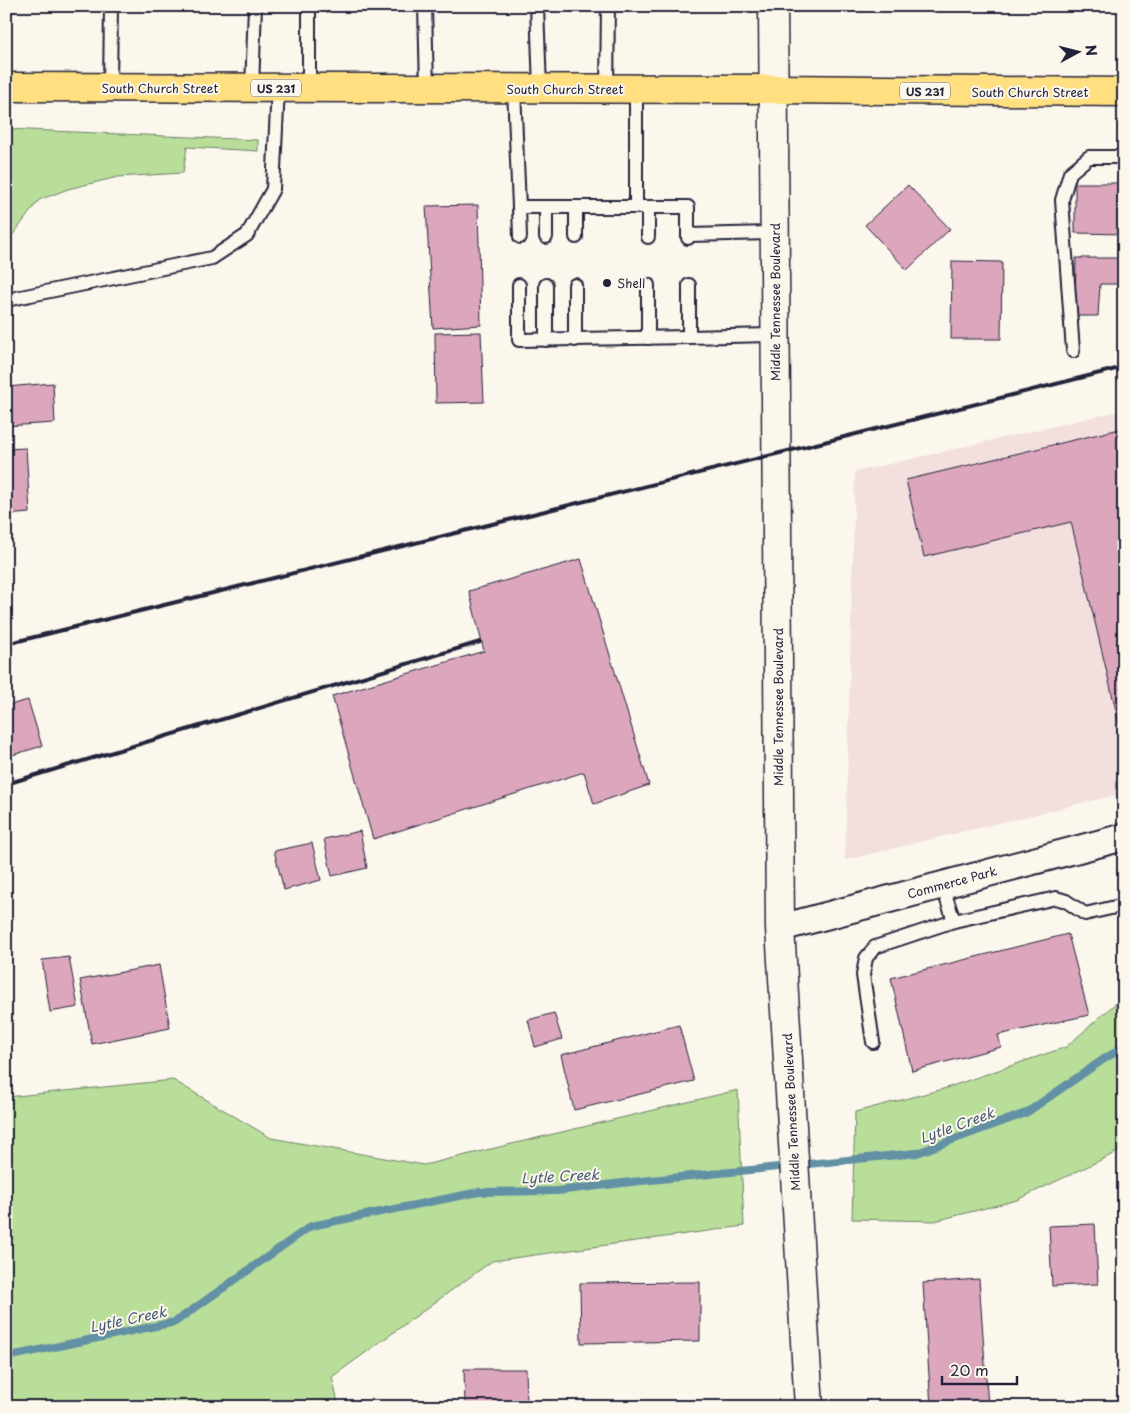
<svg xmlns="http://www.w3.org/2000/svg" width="1130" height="1413" font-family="'Playpen Sans',sans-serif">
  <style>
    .built { fill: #f2dfde }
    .green { fill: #b9de99; stroke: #6e806a }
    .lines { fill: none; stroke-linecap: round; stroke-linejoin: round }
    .stream { stroke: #6290a5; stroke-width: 8 }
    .building { fill: #dca6bd; stroke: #22223b }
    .service-casing { stroke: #22223b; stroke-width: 16 }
    .minor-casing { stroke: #22223b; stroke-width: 30 }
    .secondary-casing { stroke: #22223b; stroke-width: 31 }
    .primary-casing { stroke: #22223b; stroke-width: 31 }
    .service { stroke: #fbf7ec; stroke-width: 12 }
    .minor { stroke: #fbf7ec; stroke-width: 26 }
    .secondary { stroke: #fbf7ec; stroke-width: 28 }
    .primary { stroke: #ffdf80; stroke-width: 28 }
    .rail { stroke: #22223b; stroke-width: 4 }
    .poi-dot { fill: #22223b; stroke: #fbf7ec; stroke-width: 2 }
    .labels { text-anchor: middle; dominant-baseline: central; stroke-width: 4; stroke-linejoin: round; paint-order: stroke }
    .shield { fill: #fbf7ec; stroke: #636270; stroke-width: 1 }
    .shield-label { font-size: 11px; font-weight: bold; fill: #22223b }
    .street-label { font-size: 12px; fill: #22223b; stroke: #fbf7ec }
    .poi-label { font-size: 12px; fill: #22223b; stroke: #fbf7ec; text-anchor: start }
    .water-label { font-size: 14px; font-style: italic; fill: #425970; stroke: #fbf7ec }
  </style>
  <rect width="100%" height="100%" fill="#fbf7ec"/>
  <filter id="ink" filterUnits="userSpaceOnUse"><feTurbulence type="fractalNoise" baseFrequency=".02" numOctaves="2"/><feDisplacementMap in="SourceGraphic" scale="10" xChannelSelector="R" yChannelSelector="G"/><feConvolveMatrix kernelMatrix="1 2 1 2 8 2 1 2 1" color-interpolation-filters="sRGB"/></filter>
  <g filter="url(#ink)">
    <polygon class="built" points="1124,410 1124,793 845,860 855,472"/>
    <g class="green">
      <polygon points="6,129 258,140 258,151 187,147 183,173 118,177 68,189 39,200 6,244"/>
      <polygon points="1124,996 1124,1149 1017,1200 935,1221 852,1219 855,1112 943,1089 1066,1047"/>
      <polygon points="173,1080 271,1138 424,1165 738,1090 744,1226 492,1261 332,1377 339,1407 6,1407 6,1097"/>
    </g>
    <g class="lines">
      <polyline class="stream" points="6,1357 175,1322 311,1226 479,1192 557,1191 631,1182 917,1153 1026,1113 1104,1059 1124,1047"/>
    </g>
    <g class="building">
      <polygon points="1075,183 1124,183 1124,234 1075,233"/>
      <polygon points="908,185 950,229 907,270 865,225"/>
      <polygon points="478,205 481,325 433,328 426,206"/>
      <polygon points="1076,258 1124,258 1124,284 1100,284 1098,316 1075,316"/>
      <polygon points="952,261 1002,262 1001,339 951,339"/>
      <polygon points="481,332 484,402 436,403 435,333"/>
      <polygon points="53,383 55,423 6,426 6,387"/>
      <polygon points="1124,428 1124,744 1071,522 924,557 906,480"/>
      <polygon points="26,448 30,513 6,515 6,449"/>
      <polygon points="581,559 649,785 594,804 584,772 373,839 332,696 484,651 469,591"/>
      <polygon points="28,700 42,746 6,757 6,706"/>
      <polygon points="360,831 367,868 332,876 324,839"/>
      <polygon points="312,843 321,880 284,890 274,851"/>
      <polygon points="1068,934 1089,1015 998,1035 1001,1047 912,1071 891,978"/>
      <polygon points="69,957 78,1007 50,1012 42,960"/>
      <polygon points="159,965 170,1028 92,1044 80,980"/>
      <polygon points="554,1013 562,1039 535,1047 528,1020"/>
      <polygon points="679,1025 694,1081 574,1110 561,1055"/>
      <polygon points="1095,1224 1098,1284 1052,1286 1049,1226"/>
      <polygon points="979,1279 988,1407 931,1407 923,1283"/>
      <polygon points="700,1282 700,1341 581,1343 580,1283"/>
      <polygon points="464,1369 526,1369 527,1407 465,1407"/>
    </g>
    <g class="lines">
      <g class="service-casing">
        <g id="service">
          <polyline points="425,6 427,88"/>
          <polyline points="537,6 540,89"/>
          <polyline points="110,88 111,6"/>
          <polyline points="252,88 255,6"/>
          <polyline points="309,88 309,6"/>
          <polyline points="514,89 519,207 688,207 688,238"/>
          <polyline points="607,89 608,6"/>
          <polyline points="519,207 520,237"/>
          <polyline points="576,207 576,237"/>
          <polyline points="636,207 636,89"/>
          <polyline points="689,235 775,233"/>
          <polyline points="546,237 546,207"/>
          <polyline points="648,237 648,207"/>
          <polyline points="519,285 519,340 689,337"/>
          <polyline points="546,285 546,340"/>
          <polyline points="648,285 648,338"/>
          <polyline points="689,285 689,337 775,335"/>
          <polyline points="6,300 212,258 247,235 273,189 278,88"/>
          <polyline points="575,340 575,285"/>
          <polyline points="1073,351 1062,200 1070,173 1089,157 1124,157"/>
          <polyline points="942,885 954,921 1056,898 1066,901 1085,914 1124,905"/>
          <polyline points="873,1042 863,975 866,958 875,947 954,921"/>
        </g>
      </g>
      <g class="minor-casing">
        <polyline id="minor" points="780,928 1124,837"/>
      </g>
      <g class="secondary-casing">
        <polyline id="secondary" points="773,6 780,928 809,1407"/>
      </g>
      <g class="primary-casing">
        <polyline id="primary" points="6,87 774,89 1124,92"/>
      </g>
      <use href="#service" class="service"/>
      <use href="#minor" class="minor"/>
      <use href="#secondary" class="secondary"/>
      <use href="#primary" class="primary"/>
      <g class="rail">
        <polyline points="6,644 776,454 1124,367"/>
        <polyline points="6,784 480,642"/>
      </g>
    </g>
  </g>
  <circle class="poi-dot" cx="607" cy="283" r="5"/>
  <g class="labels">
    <g class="shield">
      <rect x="251" y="79.5" width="50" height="17" rx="4"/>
      <rect x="900" y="82.5" width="50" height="17" rx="4"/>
    </g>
    <g class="shield-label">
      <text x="276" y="88">US 231</text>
      <text x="925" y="91">US 231</text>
    </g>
    <g class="street-label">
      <text x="160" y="88">South Church Street</text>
      <text x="565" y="89">South Church Street</text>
      <text x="1030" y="92">South Church Street</text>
      <text transform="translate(775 302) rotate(-90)">Middle Tennessee Boulevard</text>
      <text transform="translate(778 707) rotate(-90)">Middle Tennessee Boulevard</text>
      <text transform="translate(952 882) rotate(-15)">Commerce Park</text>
      <text transform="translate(791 1112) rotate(-93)">Middle Tennessee Boulevard</text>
    </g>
    <g class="poi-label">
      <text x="617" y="283">Shell</text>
    </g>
    <g class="water-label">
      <text transform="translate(957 1125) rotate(-20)">Lytle Creek</text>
      <text transform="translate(560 1176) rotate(-3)">Lytle Creek</text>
      <text transform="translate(128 1319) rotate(-12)">Lytle Creek</text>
    </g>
  </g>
  <rect width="1130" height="1413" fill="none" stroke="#fbf7ec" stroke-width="25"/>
  <rect x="12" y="12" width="1105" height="1388" fill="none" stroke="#22223b" stroke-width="2" filter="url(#ink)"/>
  <g transform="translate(1078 52) rotate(83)" stroke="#fbf7ec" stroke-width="4" paint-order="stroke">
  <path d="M0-4L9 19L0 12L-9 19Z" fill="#22223b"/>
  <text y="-8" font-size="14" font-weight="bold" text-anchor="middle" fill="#22223b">N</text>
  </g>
  <path d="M942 1376v8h75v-8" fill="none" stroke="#22223b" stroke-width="2.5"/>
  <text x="950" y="1376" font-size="15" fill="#22223b" stroke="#fbf7ec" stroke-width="4" paint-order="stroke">20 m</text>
</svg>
